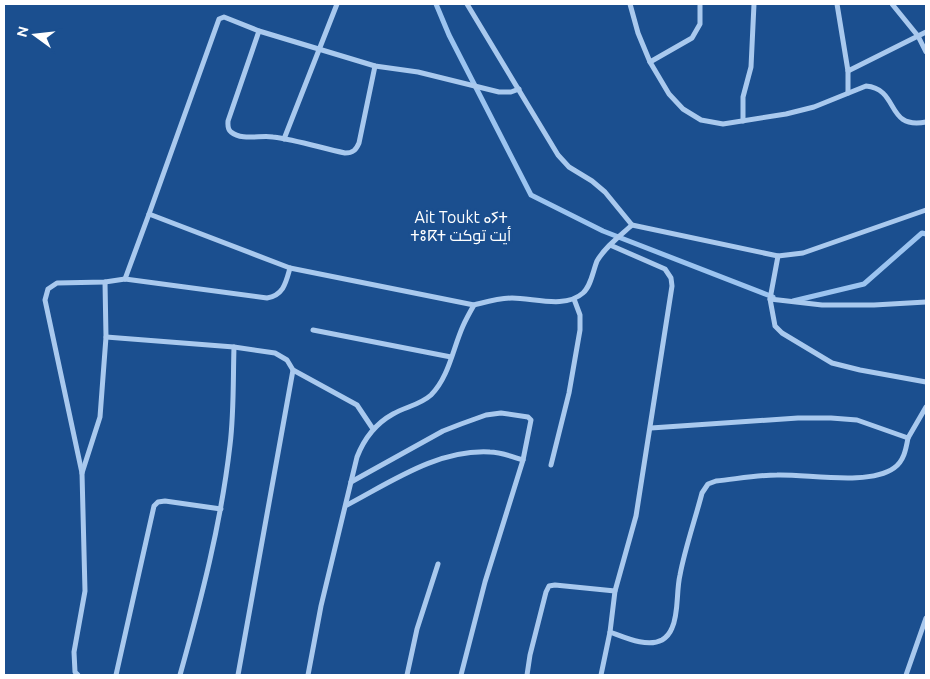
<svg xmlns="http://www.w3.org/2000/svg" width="930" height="679" font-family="Ubuntu,Cairo,'Noto Sans Tifinagh',sans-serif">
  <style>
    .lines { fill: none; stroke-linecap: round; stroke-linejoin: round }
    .stream { stroke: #9cc4f0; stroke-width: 5 }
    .street { stroke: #a9c9ee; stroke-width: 5 }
    .labels { text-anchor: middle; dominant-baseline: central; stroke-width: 5; stroke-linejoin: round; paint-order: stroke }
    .quarter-label { font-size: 16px; fill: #fff; stroke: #1b4f8f }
  </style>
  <rect width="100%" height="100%" fill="#1b4f8f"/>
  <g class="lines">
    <g class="stream">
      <polyline points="436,4 449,35 531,195 603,231 773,297"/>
      <polyline points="793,301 864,284 922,233 926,234"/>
    </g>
    <g class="street">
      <polyline points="467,4 558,155 569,167 592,181 605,192 632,225 778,256 803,253 926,210"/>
      <path d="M630,4L638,33L650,62L669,94L683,109L701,120L723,124L786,114L814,107L866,86C900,89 885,130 926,122"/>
      <polyline points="837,4 848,71 848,93"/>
      <polyline points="892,4 918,36 926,52"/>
      <path d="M259,31L228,121C228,124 227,129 231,132C242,141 260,135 273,137C297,140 321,148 345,153C353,153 356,150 359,143L375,66"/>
      <polyline points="650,62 692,38 700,24 700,4"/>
      <polyline points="848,71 926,32"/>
      <polyline points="743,121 743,97 751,67 754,4"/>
      <polyline points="284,139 337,4"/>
      <polyline points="149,214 219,19 224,17 259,31 375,66 418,72 499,92 511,92 519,89"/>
      <polyline points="778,256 770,299 775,326 782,333 832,363 860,370 926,382"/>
      <polyline points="125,279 149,214 290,268 474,305"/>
      <polyline points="770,299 822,305 874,305 926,302"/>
      <polyline points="313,330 451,357"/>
      <polyline points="106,337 234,347 275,353 287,360 293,370 357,405 373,429"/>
      <polyline points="651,428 798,418 831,418 857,420 908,438 926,407"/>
      <polyline points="551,465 569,393 580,330 580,315 574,299"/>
      <polyline points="82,473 100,417 106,337 105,282"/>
      <polyline points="351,482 443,431 461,424 486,415 501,413 528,417 531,420 523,460 485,582 461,675"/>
      <path d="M347,505C391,482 438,449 490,452C501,452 513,457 523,460"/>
      <path d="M610,632C624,637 647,648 662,640C667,637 670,633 672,628C679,613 676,592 680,575C685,548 695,520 702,493L708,484L716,481C736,479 757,475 777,475C808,474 869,486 894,468C904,461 906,449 908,438"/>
      <path d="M78,675L75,672L74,652L85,591L82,473L45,300L48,289L57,283L105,282L125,279L267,298C284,295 286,282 290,268"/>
      <polyline points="116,675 154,506 158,502 165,501 221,509"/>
      <path d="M180,675C201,600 221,524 230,445C234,413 233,379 234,347"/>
      <polyline points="238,675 293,370"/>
      <path d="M308,675L321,606L357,457C364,439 375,424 393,414C405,407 420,405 431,395C449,377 453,348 463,326C466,319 470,312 474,305C486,302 499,298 512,298C534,298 565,309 583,293C591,286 593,271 597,261C605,247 620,236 632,225"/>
      <polyline points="407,675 417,629 438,564"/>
      <polyline points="527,675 530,655 546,592 549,586 555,585 615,591"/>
      <polyline points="601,675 610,632 615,591 636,516 672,286 671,278 665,269 610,245"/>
      <polyline points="906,675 926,618"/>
    </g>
  </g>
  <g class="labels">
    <g class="quarter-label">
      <text x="461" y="217">Ait Toukt ⴰⵢⵜ<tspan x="461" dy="18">ⵜⵓⴽⵜ أيت توكت</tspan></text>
    </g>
  </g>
  <rect width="930" height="679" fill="none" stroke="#ffffff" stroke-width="10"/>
  <g transform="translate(35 35) rotate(285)" stroke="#1b4f8f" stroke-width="4" paint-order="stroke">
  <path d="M0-4L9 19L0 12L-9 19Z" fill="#ffffff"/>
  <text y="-8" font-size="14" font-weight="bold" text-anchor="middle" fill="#ffffff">N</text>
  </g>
</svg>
